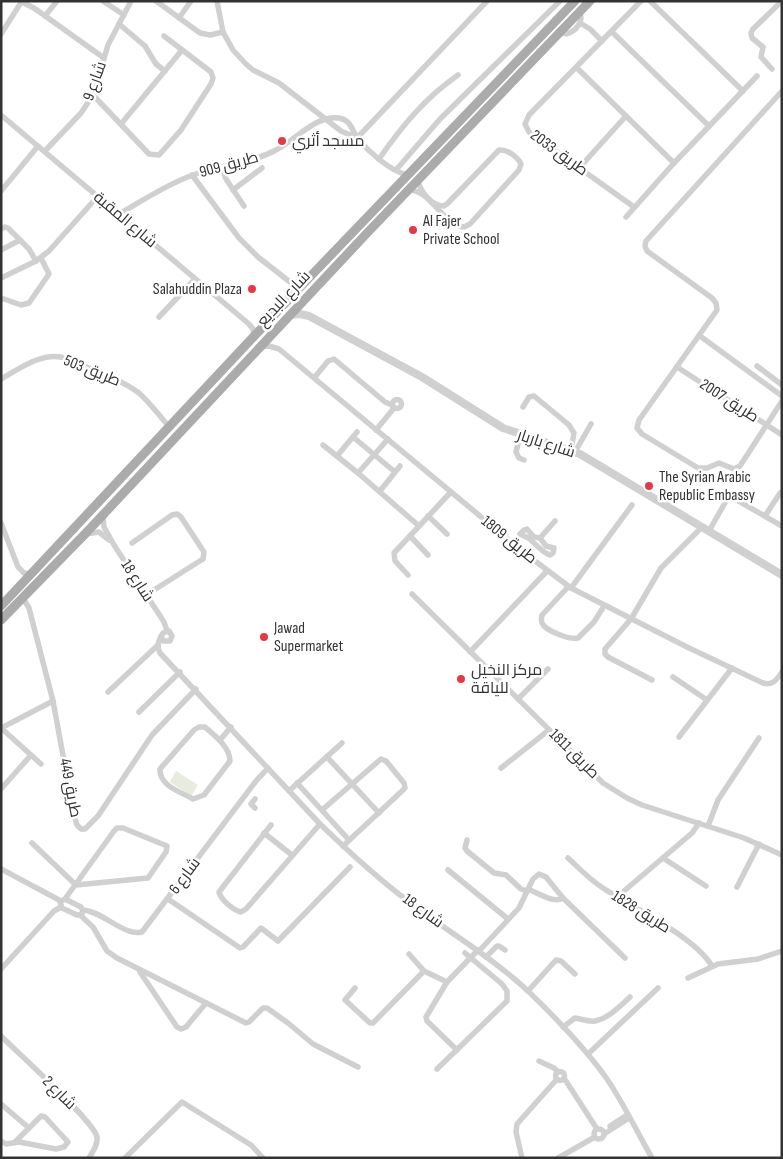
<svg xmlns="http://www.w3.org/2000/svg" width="783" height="1159" font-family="'Sofia Sans Condensed',Cairo,sans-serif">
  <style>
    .pitch { fill: #e6ecdf }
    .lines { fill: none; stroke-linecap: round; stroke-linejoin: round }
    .minor { stroke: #d0d0d0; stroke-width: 5.5 }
    .tertiary { stroke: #d0d0d0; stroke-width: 8 }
    .primary { stroke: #ababab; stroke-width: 9 }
    .poi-dot { fill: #e63946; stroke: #fff; stroke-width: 2 }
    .labels { text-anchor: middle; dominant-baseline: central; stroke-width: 5; stroke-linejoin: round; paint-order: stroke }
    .street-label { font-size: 16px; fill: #333; stroke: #fff }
    .poi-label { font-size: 16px; fill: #333; stroke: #fff; text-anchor: start }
  </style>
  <rect width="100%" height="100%" fill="#fff"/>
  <polygon class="pitch" points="176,771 198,785 191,796 170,782"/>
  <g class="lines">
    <g class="minor">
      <polyline points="103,1 124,15"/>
      <polyline points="156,1 200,33 210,35 223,32"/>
      <polyline points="217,1 223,32 233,50 246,64 253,70 279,83 341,131 357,138 487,1"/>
      <polyline points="650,1 743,91"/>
      <polyline points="22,2 34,8 104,58"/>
      <polyline points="45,16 57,1"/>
      <polyline points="179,18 191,1"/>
      <polyline points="580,23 590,29 602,41"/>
      <polyline points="119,24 145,46 156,64 165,71"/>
      <path d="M560,32L566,34C575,32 585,21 579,12"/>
      <polyline points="612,32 709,126"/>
      <polyline points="1,34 22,1"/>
      <polyline points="577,68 674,163"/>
      <polyline points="772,69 761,57 763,47 752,38 751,33 753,29 782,1"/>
      <polyline points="782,91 646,241 645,246 647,251 712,298 716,303 717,310 639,420 637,428 642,434 698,468 707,468 719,463 734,469 740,466 782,401"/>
      <polyline points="93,95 149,154 159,155 181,130 211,84 213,78 211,72 164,36"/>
      <polyline points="1,115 249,324 253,329 254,336"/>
      <polyline points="121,124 182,50"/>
      <polyline points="45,151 81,113 93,95 108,45 131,1"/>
      <path d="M379,159C402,126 425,98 458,75"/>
      <polyline points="222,168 226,179 244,206"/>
      <polyline points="579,168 626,116"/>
      <polyline points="396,170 440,119 560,1"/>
      <polyline points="192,175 239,238 258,257 299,289"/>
      <polyline points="233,190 262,168"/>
      <path d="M408,190C431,189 441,224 464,227L470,224L519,170L521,164C518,157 507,149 499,150L448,203L444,206C431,206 420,191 418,180"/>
      <polyline points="1,191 38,146"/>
      <polyline points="634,207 529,132 525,124 529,115 641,1"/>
      <path d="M119,214C142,201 167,184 193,175C220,165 250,164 276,150C296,140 315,115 339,118C352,120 352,132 358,139C370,153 389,170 407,175"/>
      <polyline points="626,217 674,163 757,76"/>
      <polyline points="1,229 5,227 8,228 29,249 36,261"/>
      <polyline points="1,250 20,240"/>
      <polyline points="1,278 36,261 49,251 98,196"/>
      <polyline points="1,298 21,305 29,303 49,274 41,258"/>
      <polyline points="159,317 195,279"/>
      <polyline points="700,336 782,396"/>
      <path d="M260,347L269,346L279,349L527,555L571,588L687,647L763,683C773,686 777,679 782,672"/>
      <polyline points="757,366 782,385"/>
      <polyline points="677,367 782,435"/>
      <polyline points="314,378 328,361 334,359 385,402 392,405"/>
      <path d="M1,379C19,369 40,353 61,357C84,367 120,378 139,393C150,403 160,416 170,428"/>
      <circle cx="397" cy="404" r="4.5"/>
      <polyline points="523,407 529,397 534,396 569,425 574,433 571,450"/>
      <polyline points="376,430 394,408"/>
      <polyline points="520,435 516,452 519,458 524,460"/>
      <polyline points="353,437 395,472"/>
      <polyline points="323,445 358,473 419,526"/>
      <polyline points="575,452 591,424"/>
      <polyline points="337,456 357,432"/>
      <polyline points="358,473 388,439"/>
      <polyline points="380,491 400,466"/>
      <polyline points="103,515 104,527 114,545 164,622 167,631"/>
      <polyline points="428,516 447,534"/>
      <polyline points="765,516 780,493"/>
      <polyline points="1,523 18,567 24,573 33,574"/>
      <path d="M527,529L534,537L540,538L546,546L554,548L553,553L550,555C543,553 536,545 531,540C528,537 523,536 520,534L524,530Z"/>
      <polyline points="709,531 726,501 729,499 735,499 782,526"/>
      <polyline points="86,534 99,532 109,540"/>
      <polyline points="410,536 428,555"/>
      <polyline points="540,538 555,521"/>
      <polyline points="132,543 172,515 177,514 181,517 204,552 203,559 146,595"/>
      <polyline points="408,575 395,561 394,553 450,493"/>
      <path d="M568,587L542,615C541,619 541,623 544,626C550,632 570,640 578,638L594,622L604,606"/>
      <polyline points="571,588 632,505"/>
      <polyline points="412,594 603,783 627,798 642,805 744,838 782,855"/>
      <polyline points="23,598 29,608 53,701 74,815 77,825 81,829 85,829 98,816 152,735 196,689"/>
      <path d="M161,636L163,641H170L172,636L169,631L163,633C159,640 156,645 160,653L320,824C348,851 377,878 408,901C448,932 492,957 529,992C557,1019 585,1048 607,1079C624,1104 637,1132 652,1158"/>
      <polyline points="470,652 547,571"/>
      <polyline points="673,677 707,700"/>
      <polyline points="652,680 608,657 605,654 605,649 631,619 661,568 702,527"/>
      <polyline points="108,692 158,645"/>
      <polyline points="518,699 548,669"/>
      <polyline points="139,712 180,672"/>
      <path d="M199,727H205C214,735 230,747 230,761L204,795L193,799C181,792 159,786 160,769L194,730Z"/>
      <polyline points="1,728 53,701"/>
      <polyline points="1,728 41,764"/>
      <polyline points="679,737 732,668"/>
      <polyline points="220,740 231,727"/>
      <polyline points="327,757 379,813"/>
      <polyline points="501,768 549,730"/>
      <polyline points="297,783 349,840"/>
      <polyline points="1,789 31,755"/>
      <polyline points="290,790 342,743"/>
      <polyline points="255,799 251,804 255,808"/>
      <polyline points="322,810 381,759 386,761 404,783 405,788 402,791 343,846"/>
      <path d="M271,825L219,892C221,900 233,910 241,912L246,909L320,824"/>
      <polyline points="708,826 718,800 759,738"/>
      <polyline points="264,833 292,855"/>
      <polyline points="467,840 465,848 467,851 494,873 506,875 521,889 527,891"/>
      <polyline points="32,843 76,885 148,878 166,852 167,846 123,828 117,828 114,831 65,899"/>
      <path d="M568,858C579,868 590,880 603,888C633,908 694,936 712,966"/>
      <polyline points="663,858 706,886"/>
      <polyline points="1,869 61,901"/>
      <polyline points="448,870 508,919"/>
      <polyline points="737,887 759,844"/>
      <path d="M528,889C538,893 554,904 563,898"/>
      <polyline points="617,897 692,833 699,823"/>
      <polygon points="65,899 81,907 83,911 82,914 77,915 62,908 60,902"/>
      <polyline points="168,899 240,948 243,947 261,928 278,941 350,867"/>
      <path d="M83,910C102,911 125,937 142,932L256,781L268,768"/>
      <polyline points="80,915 93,927 107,951 117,958 246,1023 249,1022 263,1008 267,1008 288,1023 313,1044 358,1067"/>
      <polyline points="479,951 519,908 533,879 539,874 546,877 563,898 625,958"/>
      <polyline points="409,954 424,971 447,982"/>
      <polyline points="486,957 497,946 499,946 505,950"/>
      <polyline points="1,969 54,911 61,907"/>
      <polyline points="140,972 177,1027 181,1029 186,1027 206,1003"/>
      <polyline points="688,978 718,964 758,959 782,951"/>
      <polyline points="355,988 345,1000 370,1023 373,1023 424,971"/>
      <polyline points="528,991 556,960 561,961 575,974"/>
      <path d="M563,1027L575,1018C581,1019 589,1022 595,1021C609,1018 620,1006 630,997"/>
      <path d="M1,1036C17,1052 94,1121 97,1137C98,1145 93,1151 89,1158"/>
      <polyline points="457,1050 427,1021 426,1017 447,982 478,950"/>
      <polyline points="588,1054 658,988"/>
      <polyline points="539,1061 554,1068 558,1072"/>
      <polyline points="437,1069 507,1001 507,991 502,984 465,953"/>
      <circle cx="560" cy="1076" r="4.5"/>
      <polyline points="564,1078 597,1129"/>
      <polyline points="1,1104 29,1128"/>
      <polyline points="610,1126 627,1115"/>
      <circle cx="599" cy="1134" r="5"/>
      <polyline points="604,1134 629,1118"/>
      <polyline points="1,1141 6,1144 19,1142 56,1149 64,1147 68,1142 45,1117 41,1116 15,1142"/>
      <polyline points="125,1158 182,1102 251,1145 263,1158"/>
      <polyline points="522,1158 516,1132 517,1124 557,1079"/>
      <polyline points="558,1158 595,1137"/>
    </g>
    <polyline class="tertiary" points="290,315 300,314 309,316 422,377 503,428 580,454 782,575"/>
    <g class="primary">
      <polyline points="1,606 304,283 575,1"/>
      <polyline points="1,620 85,534 368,232 590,1"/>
    </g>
  </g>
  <g class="poi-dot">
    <circle cx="282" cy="141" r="5"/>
    <circle cx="413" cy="230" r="5"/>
    <circle cx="252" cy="289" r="5"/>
    <circle cx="649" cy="486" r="5"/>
    <circle cx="264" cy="637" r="5"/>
    <circle cx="461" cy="679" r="5"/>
  </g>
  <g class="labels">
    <g class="street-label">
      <text transform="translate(95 81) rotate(-70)">شارع 9</text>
      <text transform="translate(559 153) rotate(36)">طريق 2033</text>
      <text transform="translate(229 165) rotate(-15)">طريق 909</text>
      <text transform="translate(125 220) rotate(40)">شارع المقبة</text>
      <text transform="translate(284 299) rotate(-47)">شارع البديع</text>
      <text transform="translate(92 371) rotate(22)">طريق 503</text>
      <text transform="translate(729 401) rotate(33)">طريق 2007</text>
      <text transform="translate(546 444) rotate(18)">شارع باربار</text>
      <text transform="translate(509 540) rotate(39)">طريق 1809</text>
      <text transform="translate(137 581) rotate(57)">شارع 18</text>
      <text transform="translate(574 754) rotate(45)">طريق 1811</text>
      <text transform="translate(70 788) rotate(79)">طريق 449</text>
      <text transform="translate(185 876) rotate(-53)">شارع 6</text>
      <text transform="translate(423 911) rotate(36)">شارع 18</text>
      <text transform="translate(641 912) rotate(32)">طريق 1828</text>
      <text transform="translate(59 1093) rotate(45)">شارع 2</text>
    </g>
    <g class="poi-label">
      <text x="292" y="141">مسجد أثري</text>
      <text x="423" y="221">Al Fajer<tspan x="423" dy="18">Private School</tspan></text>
      <text x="242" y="289" text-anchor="end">Salahuddin Plaza</text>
      <text x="659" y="477">The Syrian Arabic<tspan x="659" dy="18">Republic Embassy</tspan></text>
      <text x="274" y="628">Jawad<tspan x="274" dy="18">Supermarket</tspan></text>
      <text x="471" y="670">مركز النخيل<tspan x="471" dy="18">للياقة</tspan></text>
    </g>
  </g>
  <rect width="783" height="1159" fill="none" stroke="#333333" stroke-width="5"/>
</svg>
